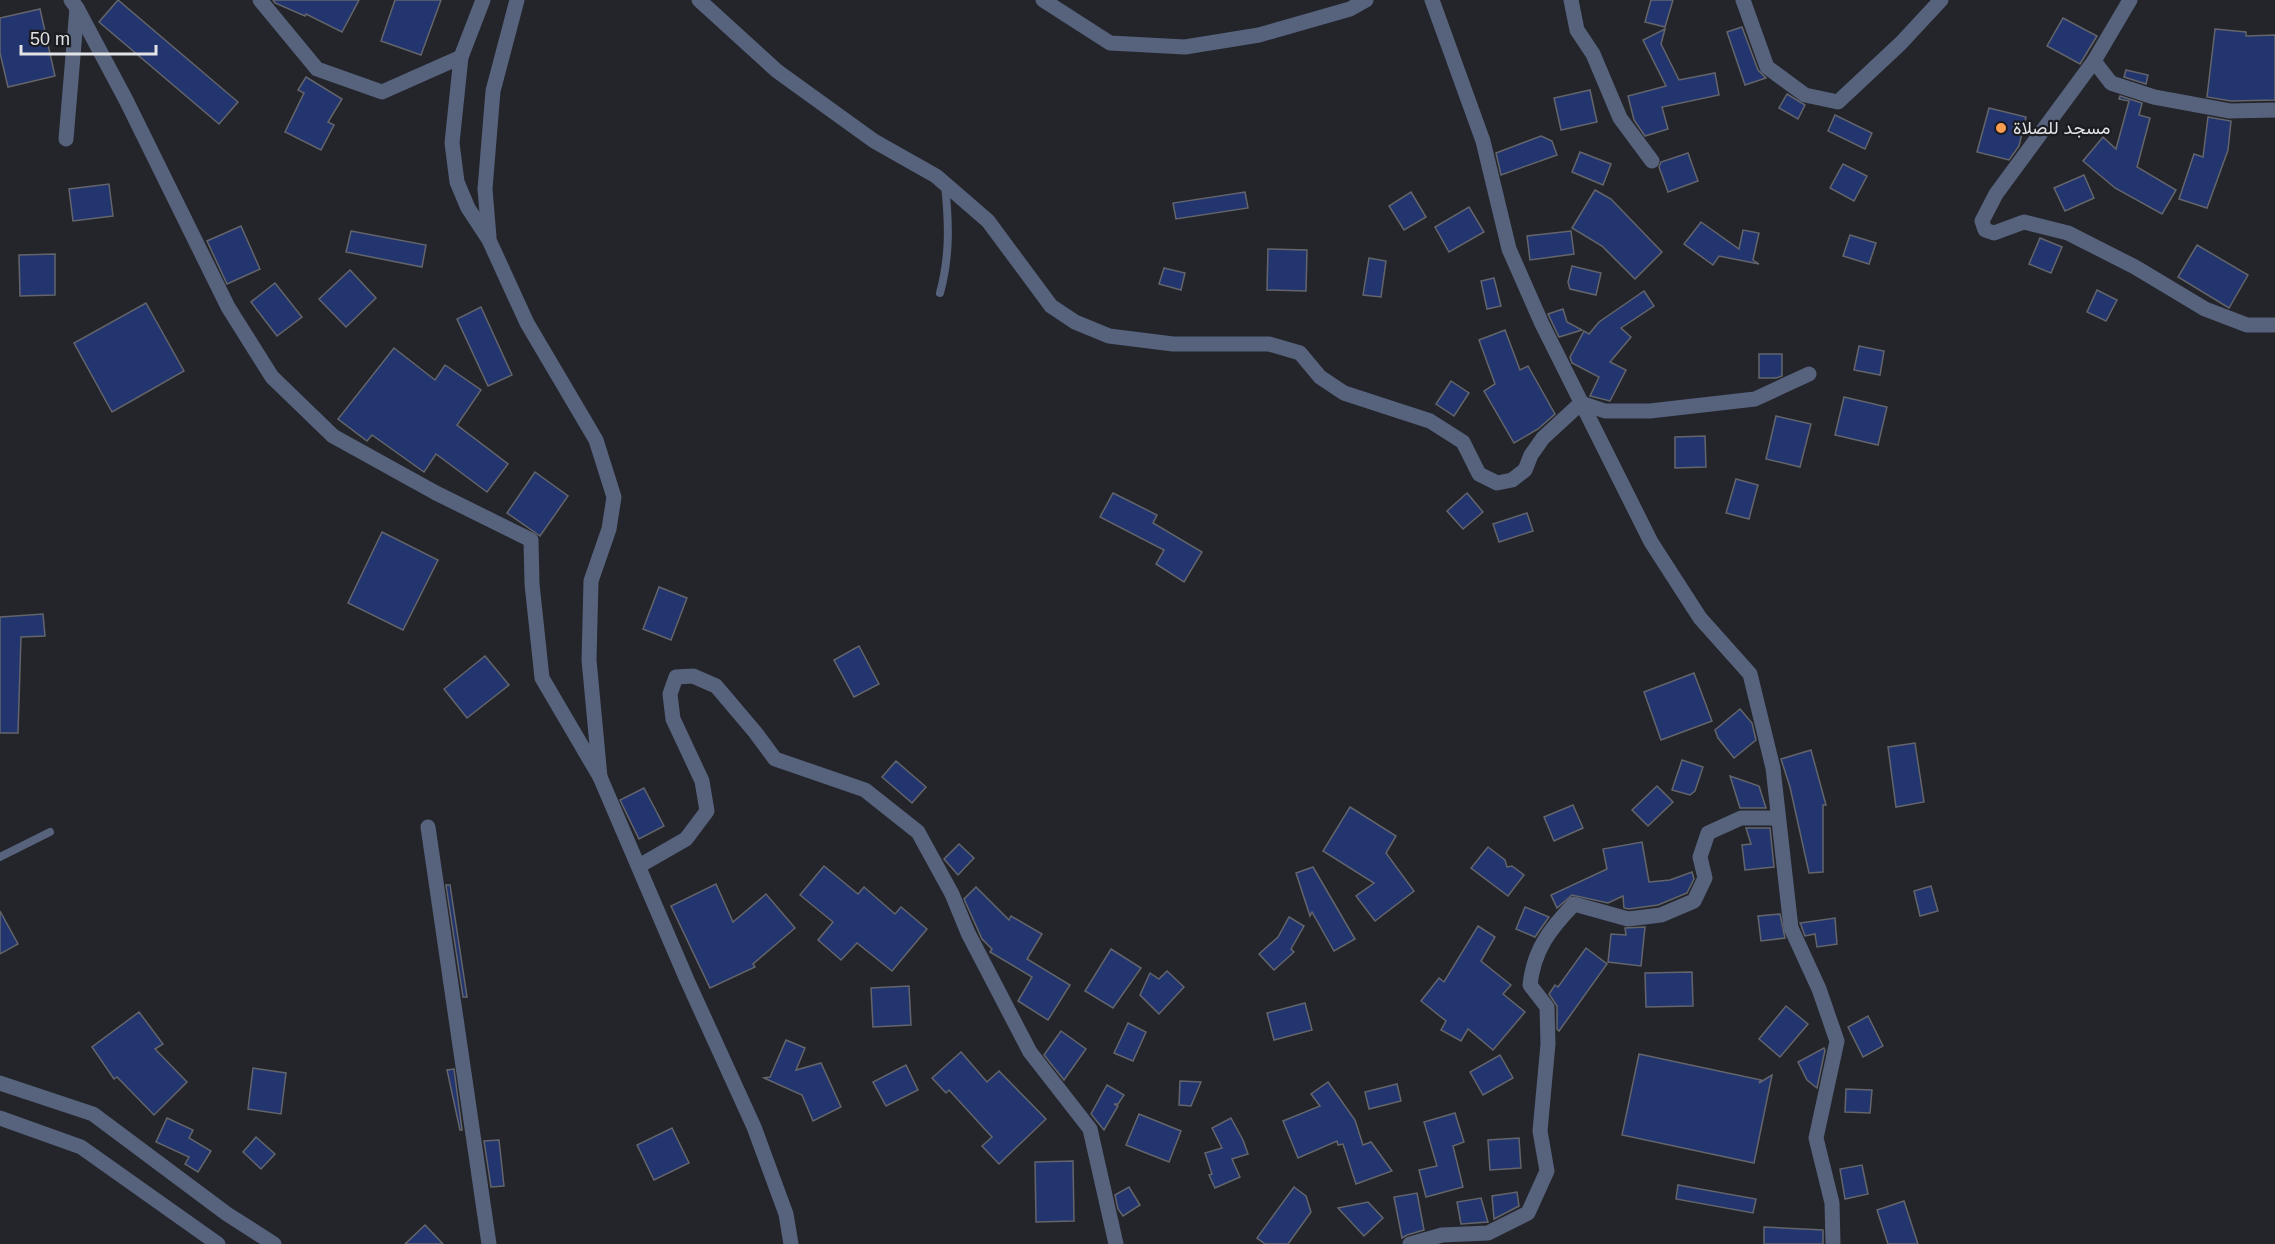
<svg xmlns="http://www.w3.org/2000/svg" width="2275" height="1244" font-family="Arial,Vazirmatn,sans-serif">
  <style>
    .building { fill: #23356f; stroke: #63656b; stroke-width: 1.5 }
    .lines { fill: none; stroke-linecap: round; stroke-linejoin: round }
    .service { stroke: #57627d; stroke-width: 8 }
    .minor { stroke: #57627d; stroke-width: 15 }
    .tertiary { stroke: #57627d; stroke-width: 15 }
    .poi-dot { fill: #fb9e51; stroke: #1a1c21; stroke-width: 2 }
    .labels { text-anchor: middle; dominant-baseline: central; stroke-width: 4.5; stroke-linejoin: round; paint-order: stroke }
    .poi-label { font-size: 18px; fill: #e1e3e6; stroke: #1a1c21; text-anchor: start }
  </style>
  <rect width="100%" height="100%" fill="#23252a"/>
  <g class="building">
    <polygon points="118,0 238,102 219,124 99,22"/>
    <polygon points="273,0 359,0 342,32 306,14 305,16 275,3"/>
    <polygon points="395,0 441,0 421,55 381,41"/>
    <polygon points="1651,0 1673,0 1665,27 1645,22"/>
    <polygon points="40,9 55,76 8,87 0,53 0,18"/>
    <polygon points="2063,18 2097,36 2080,64 2047,46"/>
    <polygon points="1742,27 1758,70 1766,78 1745,85 1727,32"/>
    <polygon points="1665,29 1661,44 1679,80 1715,73 1719,95 1662,107 1668,129 1645,136 1634,120 1628,96 1666,86 1643,40"/>
    <polygon points="2215,29 2246,32 2246,36 2275,35 2275,100 2231,101 2207,97"/>
    <polygon points="2126,70 2148,75 2146,84 2124,77"/>
    <polygon points="306,77 342,99 328,122 334,125 321,150 285,132 304,93 298,90"/>
    <polygon points="1590,90 1597,122 1561,130 1554,98"/>
    <polygon points="1787,94 1805,105 1798,119 1779,108"/>
    <polygon points="2120,96 2142,103 2139,115 2150,118 2137,167 2176,190 2162,214 2115,188 2083,161 2103,137 2116,149 2129,101 2119,99"/>
    <polygon points="1989,108 2026,117 2019,146 2009,160 1977,152"/>
    <polygon points="1835,115 1872,133 1865,149 1828,131"/>
    <polygon points="2208,117 2231,121 2228,150 2207,208 2179,199 2194,154 2203,157"/>
    <polygon points="1541,136 1552,141 1557,155 1501,175 1496,153"/>
    <polygon points="1580,152 1611,164 1603,185 1572,172"/>
    <polygon points="1688,153 1698,181 1668,192 1659,167 1661,162"/>
    <polygon points="1843,164 1867,176 1854,201 1830,188"/>
    <polygon points="2084,175 2094,198 2065,211 2054,188"/>
    <polygon points="109,184 113,216 73,221 69,189"/>
    <polygon points="1595,190 1611,199 1662,252 1635,279 1602,246 1572,228"/>
    <polygon points="1245,192 1248,208 1176,219 1173,203"/>
    <polygon points="1411,192 1426,217 1404,230 1389,206"/>
    <polygon points="1469,207 1484,232 1449,252 1435,227"/>
    <polygon points="1701,222 1739,249 1743,230 1759,233 1753,260 1759,264 1719,256 1713,265 1684,244"/>
    <polygon points="241,226 260,269 227,284 207,241"/>
    <polygon points="351,231 426,245 422,267 346,252"/>
    <polygon points="1571,231 1574,254 1530,260 1527,236"/>
    <polygon points="1850,235 1876,243 1869,264 1843,256"/>
    <polygon points="2040,238 2062,247 2051,273 2029,264"/>
    <polygon points="2197,245 2248,275 2229,308 2178,277"/>
    <polygon points="1268,249 1307,250 1306,291 1267,290"/>
    <polygon points="55,254 55,295 20,296 19,255"/>
    <polygon points="1369,258 1386,261 1381,297 1363,295"/>
    <polygon points="1572,266 1601,273 1596,295 1570,289 1568,282"/>
    <polygon points="1164,268 1185,273 1181,290 1159,284"/>
    <polygon points="350,270 376,298 346,327 319,299"/>
    <polygon points="1494,278 1501,306 1487,309 1481,281"/>
    <polygon points="275,283 302,317 277,336 251,302"/>
    <polygon points="2097,290 2117,300 2106,321 2087,312"/>
    <polygon points="1644,291 1654,306 1621,328 1631,337 1610,362 1626,370 1610,401 1590,396 1599,377 1572,363 1570,357 1584,331 1589,334 1599,322"/>
    <polygon points="146,303 184,371 112,412 74,343"/>
    <polygon points="481,307 512,375 488,386 457,319"/>
    <polygon points="1563,309 1567,322 1582,330 1559,337 1548,314"/>
    <polygon points="1505,330 1520,370 1528,366 1555,414 1538,429 1514,443 1484,391 1495,384 1479,340"/>
    <polygon points="1859,346 1884,351 1880,375 1854,370"/>
    <polygon points="394,348 435,380 445,365 481,390 457,425 508,464 487,492 436,454 424,472 372,435 367,441 338,419"/>
    <polygon points="1759,354 1782,354 1782,376 1776,378 1759,378"/>
    <polygon points="1451,381 1469,393 1454,416 1436,404"/>
    <polygon points="1844,397 1887,407 1878,445 1835,435"/>
    <polygon points="1776,416 1811,424 1800,467 1766,459"/>
    <polygon points="1705,436 1706,467 1675,468 1675,437"/>
    <polygon points="535,472 568,496 540,536 507,513"/>
    <polygon points="1736,479 1758,485 1749,519 1726,513"/>
    <polygon points="1113,493 1157,515 1153,523 1202,552 1184,582 1156,564 1164,550 1100,517"/>
    <polygon points="1467,493 1483,512 1463,529 1447,511"/>
    <polygon points="1527,513 1533,531 1499,542 1493,524"/>
    <polygon points="382,532 438,560 403,630 348,603"/>
    <polygon points="659,587 687,598 671,640 643,629"/>
    <polygon points="43,614 45,636 21,637 18,733 0,733 0,617"/>
    <polygon points="859,646 879,684 854,697 834,660"/>
    <polygon points="485,656 509,685 467,718 444,689"/>
    <polygon points="1694,673 1712,721 1661,740 1644,692"/>
    <polygon points="1740,709 1752,723 1756,740 1734,758 1718,738 1715,730"/>
    <polygon points="1915,743 1924,802 1896,807 1888,747"/>
    <polygon points="1811,750 1826,805 1823,805 1823,872 1809,873 1790,787 1781,759"/>
    <polygon points="1682,760 1703,767 1695,791 1690,795 1672,790"/>
    <polygon points="896,761 926,787 912,803 882,777"/>
    <polygon points="1730,776 1759,786 1766,808 1740,808"/>
    <polygon points="1657,786 1673,802 1648,826 1632,810"/>
    <polygon points="644,788 664,826 639,839 620,800"/>
    <polygon points="1573,805 1583,828 1554,841 1544,817"/>
    <polygon points="1350,807 1396,836 1386,853 1414,891 1375,921 1356,896 1374,883 1323,851"/>
    <polygon points="1746,828 1770,828 1774,867 1745,870 1742,845 1751,844"/>
    <polygon points="1642,842 1649,882 1670,880 1692,872 1694,879 1687,893 1658,905 1629,909 1624,908 1623,896 1608,903 1572,895 1557,908 1551,895 1607,869 1603,849"/>
    <polygon points="959,844 974,858 958,875 944,859"/>
    <polygon points="1488,847 1505,860 1507,867 1512,866 1524,875 1508,896 1471,868"/>
    <polygon points="824,866 858,894 864,887 895,914 901,907 927,929 892,971 857,943 841,960 818,940 833,922 800,895"/>
    <polygon points="1313,867 1355,939 1334,951 1312,912 1310,916 1296,873"/>
    <polygon points="716,884 733,922 766,894 795,928 753,964 755,967 710,988 671,906"/>
    <polygon points="446,885 450,885 467,997 463,997"/>
    <polygon points="1931,886 1938,911 1920,916 1914,891"/>
    <polygon points="976,887 1009,920 1011,916 1042,934 1027,959 1070,985 1048,1020 1018,1001 1032,977 990,952 992,949 982,939 964,899"/>
    <polygon points="1525,907 1549,917 1535,937 1516,929"/>
    <polygon points="0,911 18,944 0,954"/>
    <polygon points="1780,914 1785,938 1761,941 1758,916"/>
    <polygon points="1289,917 1304,926 1291,949 1294,952 1274,970 1259,954 1278,937"/>
    <polygon points="1835,918 1837,944 1817,947 1815,934 1805,936 1801,925 1800,923"/>
    <polygon points="1478,926 1495,937 1481,961 1511,985 1503,994 1525,1012 1493,1050 1468,1029 1461,1041 1441,1030 1446,1021 1421,1001 1439,978 1444,982"/>
    <polygon points="1645,927 1641,966 1608,962 1611,934 1626,935 1625,928"/>
    <polygon points="1586,948 1607,964 1559,1031 1557,1029 1557,1006 1549,994 1555,985 1558,987"/>
    <polygon points="1111,949 1141,968 1113,1008 1085,991"/>
    <polygon points="1167,971 1184,987 1159,1014 1140,995 1150,973 1159,979"/>
    <polygon points="1692,972 1693,1006 1646,1007 1645,973"/>
    <polygon points="909,986 911,1025 873,1027 871,988"/>
    <polygon points="1305,1003 1312,1030 1274,1040 1267,1013"/>
    <polygon points="1786,1006 1808,1024 1780,1057 1759,1039"/>
    <polygon points="139,1012 163,1044 155,1049 187,1082 154,1115 117,1077 114,1079 92,1047"/>
    <polygon points="1868,1016 1883,1046 1863,1057 1848,1027"/>
    <polygon points="1128,1023 1146,1032 1133,1061 1114,1053"/>
    <polygon points="1061,1031 1086,1049 1064,1080 1044,1055"/>
    <polygon points="786,1040 805,1048 796,1070 821,1063 841,1107 813,1121 802,1095 764,1078 770,1077"/>
    <polygon points="1824,1048 1825,1050 1817,1088 1807,1080 1798,1062"/>
    <polygon points="961,1052 987,1082 999,1071 1046,1119 999,1164 982,1146 992,1137 949,1090 946,1093 932,1078"/>
    <polygon points="1639,1054 1761,1080 1759,1083 1772,1075 1754,1163 1622,1135"/>
    <polygon points="1500,1055 1513,1078 1483,1095 1470,1072"/>
    <polygon points="906,1065 918,1090 886,1106 873,1082"/>
    <polygon points="253,1068 286,1073 281,1114 248,1109"/>
    <polygon points="454,1069 462,1130 460,1130 447,1070"/>
    <polygon points="1180,1081 1201,1082 1191,1106 1179,1105"/>
    <polygon points="1328,1082 1355,1120 1363,1145 1371,1142 1392,1171 1356,1184 1343,1144 1338,1145 1337,1141 1298,1158 1283,1121 1320,1106 1311,1094"/>
    <polygon points="1397,1084 1401,1101 1369,1109 1365,1092"/>
    <polygon points="1107,1085 1124,1095 1118,1104 1114,1104 1118,1106 1104,1130 1091,1114"/>
    <polygon points="1846,1089 1872,1090 1870,1113 1845,1112"/>
    <polygon points="1455,1113 1464,1142 1453,1146 1463,1187 1426,1197 1419,1170 1437,1166 1424,1122"/>
    <polygon points="1139,1114 1181,1131 1169,1162 1126,1145"/>
    <polygon points="167,1118 193,1130 189,1138 211,1151 198,1172 185,1164 189,1157 156,1142"/>
    <polygon points="1231,1118 1243,1140 1248,1154 1232,1159 1240,1177 1215,1188 1209,1175 1212,1174 1205,1153 1222,1148 1212,1128"/>
    <polygon points="672,1128 689,1163 654,1180 637,1145"/>
    <polygon points="256,1137 275,1154 261,1169 243,1152"/>
    <polygon points="1519,1138 1521,1168 1490,1170 1488,1140"/>
    <polygon points="499,1140 504,1186 491,1187 484,1141"/>
    <polygon points="1073,1161 1074,1221 1036,1222 1035,1162"/>
    <polygon points="1862,1165 1868,1194 1845,1199 1840,1169"/>
    <polygon points="1678,1185 1756,1199 1753,1213 1676,1199"/>
    <polygon points="1129,1187 1140,1205 1123,1216 1118,1209 1115,1195"/>
    <polygon points="1294,1187 1306,1196 1311,1212 1288,1244 1265,1244 1257,1238"/>
    <polygon points="1517,1192 1519,1206 1494,1219 1492,1196"/>
    <polygon points="1417,1193 1424,1230 1407,1235 1402,1238 1394,1197"/>
    <polygon points="1481,1198 1488,1222 1461,1224 1457,1202"/>
    <polygon points="1904,1201 1918,1244 1888,1244 1877,1210"/>
    <polygon points="1368,1202 1383,1218 1364,1236 1338,1208"/>
    <polygon points="425,1225 443,1244 405,1244"/>
    <polygon points="1764,1227 1823,1230 1823,1244 1764,1244"/>
  </g>
  <g class="lines">
    <g class="service">
      <path d="M940,293C950,256 949,223 945,185"/>
      <polyline points="0,857 50,832"/>
    </g>
    <g class="minor">
      <polyline points="71,0 77,8 126,100 228,307 272,377 333,436 436,493 531,540 532,584 542,678 600,777"/>
      <polyline points="260,0 317,69 382,92 461,57"/>
      <polyline points="699,0 777,71 874,141 936,176 988,221 1051,306 1075,322 1109,336 1173,344 1269,344 1300,353 1320,377 1344,393 1430,421 1463,442 1479,474 1497,483 1512,480 1525,470 1531,455 1543,438 1581,403 1605,411 1650,411 1755,399 1809,374"/>
      <polyline points="1043,0 1110,43 1185,47 1259,35 1350,9 1366,0"/>
      <polyline points="1432,0 1483,141 1509,249 1542,324 1651,542 1700,618 1750,674 1773,768 1791,928 1819,989 1837,1041 1816,1138 1832,1203 1833,1244"/>
      <polyline points="1571,0 1577,30 1593,54 1620,118 1652,161"/>
      <polyline points="1743,0 1767,67 1805,95 1838,102 1901,43 1941,0"/>
      <polyline points="2130,0 2094,61 1996,194 1982,221 1985,230 1994,233 2024,222 2068,233 2135,267 2205,309 2247,325 2275,325"/>
      <polyline points="2094,61 2111,83 2154,97 2230,111 2275,110"/>
      <polyline points="66,139 77,8"/>
      <polyline points="428,827 489,1244"/>
      <polyline points="639,866 686,839 707,811 702,781 673,719 670,694 676,677 693,676 716,686 755,732 775,759 865,790 918,832 952,894 968,933 1030,1052 1090,1129 1116,1244"/>
      <path d="M1410,1244L1442,1235L1488,1233L1528,1213L1547,1171L1540,1131L1548,1044L1547,1007L1530,985C1534,949 1550,929 1574,904L1628,919L1661,915L1694,901L1705,878L1700,857L1708,833L1741,818H1777"/>
    </g>
    <g class="tertiary">
      <polyline points="483,0 461,57 452,143 457,182 468,208 489,240 527,323 596,440 614,497 609,529 591,581 589,660 600,777 687,980 754,1127 786,1214 791,1244"/>
      <polyline points="489,237 485,189 493,91 517,0"/>
      <polyline points="0,1083 93,1114 227,1214 274,1244"/>
      <polyline points="0,1118 81,1147 218,1244"/>
    </g>
  </g>
  <circle class="poi-dot" cx="2001" cy="128" r="6"/>
  <g class="labels">
    <g class="poi-label">
      <text x="2013" y="128">مسجد للصلاة</text>
    </g>
  </g>
  <path d="M21 45v9h135v-9" fill="none" stroke="#e1e3e6" stroke-width="3"/>
  <text x="30" y="45" font-size="18" fill="#e1e3e6" stroke="#1a1c21" stroke-width="4.5" paint-order="stroke">50 m</text>
</svg>
